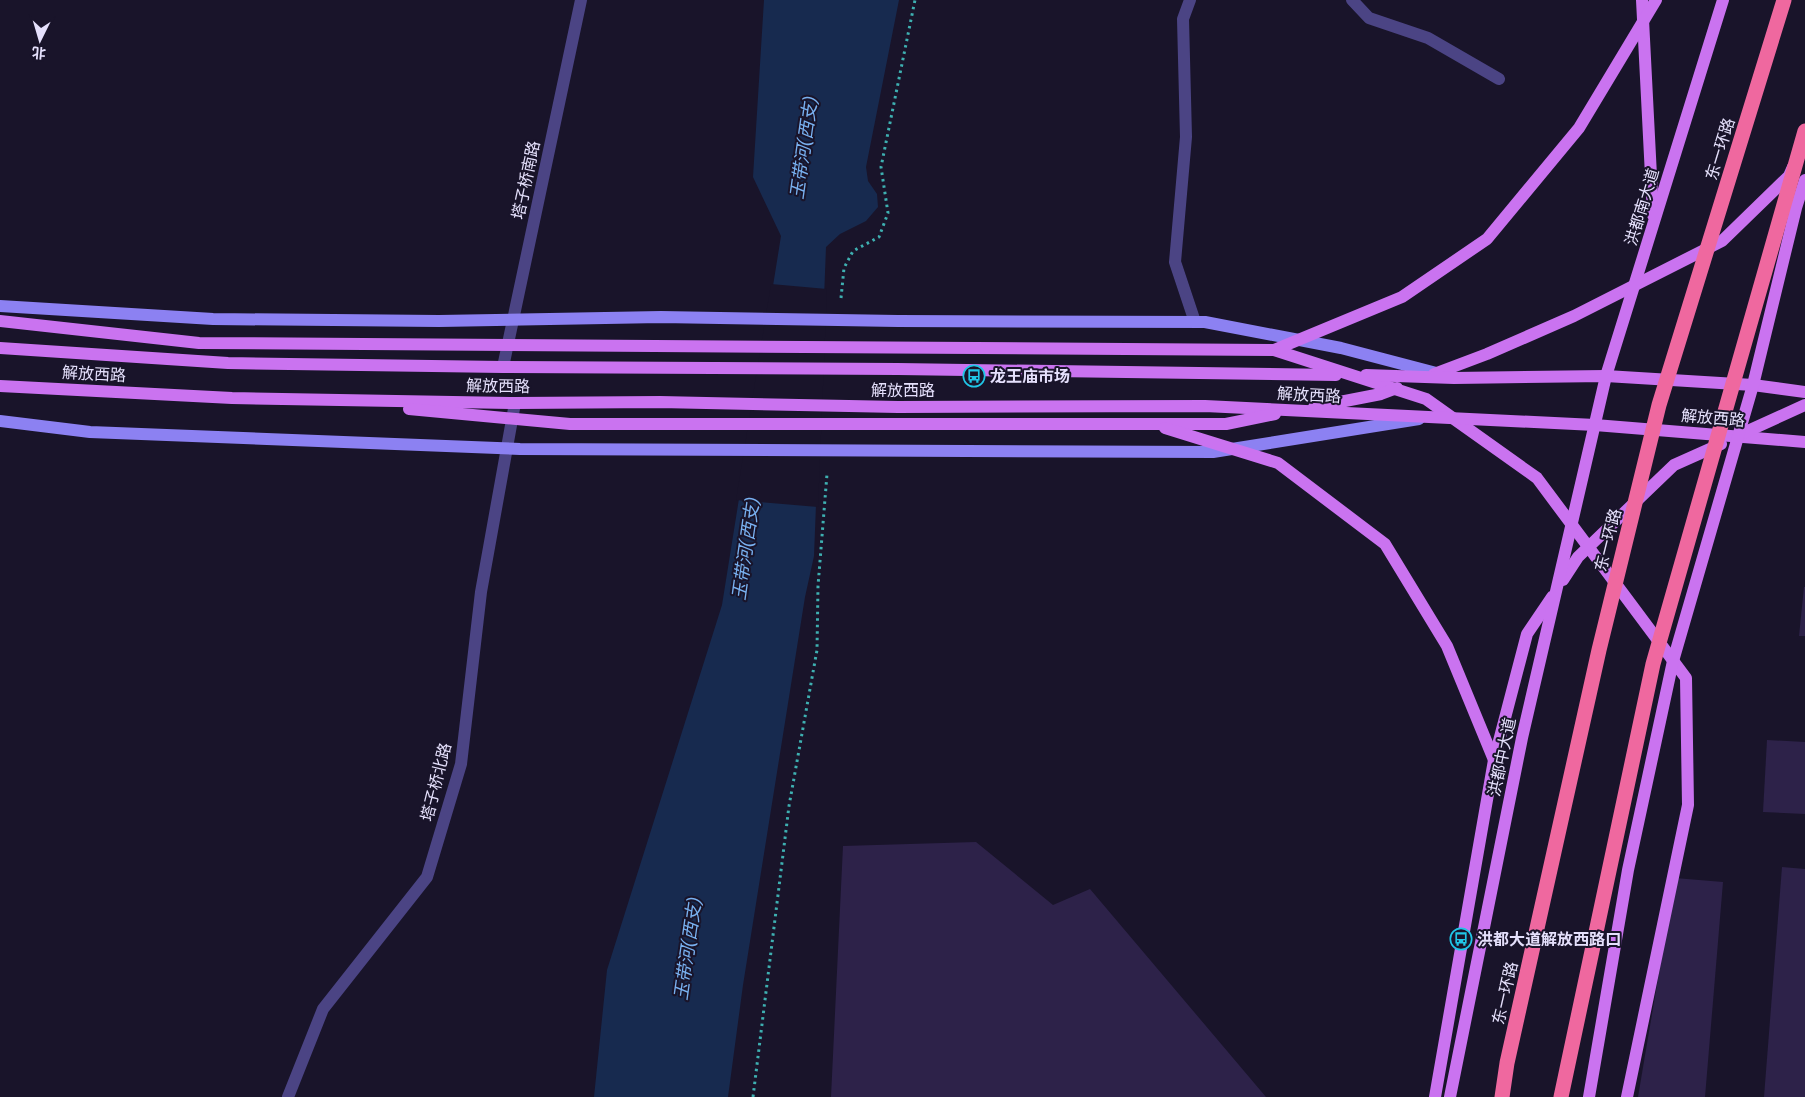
<svg xmlns="http://www.w3.org/2000/svg" width="1805" height="1097" font-family="'DM Sans','Noto Sans SC',sans-serif">
  <style>
    .water { fill: #172a4f }
    .pier { fill: #19142a }
    .building { fill: #2d2249 }
    .lines { fill: none; stroke-linecap: round; stroke-linejoin: round }
    .path { stroke: #3eb0b1; stroke-width: 3; stroke-dasharray: 2.5 4; stroke-linecap: butt }
    .lane { stroke: #4b4484; stroke-width: 12 }
    .street { stroke: #4b4484; stroke-width: 12 }
    .secondary { stroke: #8c81f2; stroke-width: 12 }
    .primary { stroke: #ca73f0; stroke-width: 12 }
    .highway { stroke: #ef689f; stroke-width: 15 }
    .labels { text-anchor: middle; dominant-baseline: central; stroke-width: 4; stroke-linejoin: round; paint-order: stroke }
    .street-label { font-size: 16px; fill: #e5e0fc; stroke: #19142a }
    .poi-label { font-size: 16px; font-weight: bold; fill: #e5e0fc; stroke: #19142a; text-anchor: start }
    .water-label { font-size: 18px; font-style: italic; fill: #79b1f1; stroke: #19142a }
  </style>
  <rect width="100%" height="100%" fill="#19142a"/>
  <polygon class="water" points="764,0 899,0 866,167 868,181 877,194 878,207 866,221 840,234 826,247 814,556 805,597 743,985 728,1097 594,1097 607,970 722,605 781,236 753,177"/>
  <polygon class="pier" points="771,284 827,289 818,507 736,500"/>
  <g class="building">
    <polygon points="1804,587 1805,587 1805,636 1799,636"/>
    <polygon points="1767,740 1805,742 1805,814 1763,812"/>
    <polygon points="976,842 1053,905 1090,889 1266,1097 831,1097 843,846"/>
    <polygon points="1782,867 1805,869 1805,1097 1764,1097"/>
    <polygon points="1675,878 1723,882 1705,1097 1638,1097"/>
  </g>
  <g class="lines">
    <g class="path">
      <polyline points="841,298 844,268 853,251 879,237 888,213 881,167 915,0"/>
      <polyline points="753,1097 789,806 817,650 818,586 827,474"/>
    </g>
    <polyline class="lane" points="288,1097 323,1009 427,877 461,764 481,592 515,403"/>
    <g class="street">
      <polyline points="1190,0 1183,19 1186,137 1175,262 1195,322"/>
      <polyline points="1352,0 1369,18 1428,38 1499,79"/>
      <polyline points="503,367 581,0"/>
    </g>
    <g class="secondary">
      <polyline points="0,306 213,319 439,321 661,317 898,321 1205,322 1341,348 1444,375"/>
      <polyline points="0,421 90,432 520,449 1213,452 1419,419"/>
    </g>
    <g class="primary">
      <polyline points="1642,0 1653,215"/>
      <polyline points="0,321 199,343 1274,350 1426,399 1537,478 1686,678 1688,805 1627,1097"/>
      <polyline points="0,348 228,363 503,367 898,369 1336,375"/>
      <polyline points="1274,350 1402,297 1487,239 1579,128 1656,0"/>
      <polyline points="1434,374 1487,354 1574,316 1722,241 1789,176 1793,167"/>
      <polyline points="1366,375 1454,378 1606,376 1753,385 1805,392"/>
      <polyline points="0,386 232,398 515,403 660,402 898,407 1205,406 1595,425 1805,442"/>
      <polyline points="1314,407 1381,394 1397,388"/>
      <polyline points="409,409 570,424 1226,424 1275,414"/>
      <polyline points="1165,428 1278,463 1385,544 1447,646 1494,760"/>
      <polyline points="1739,435 1805,405"/>
      <polyline points="1563,580 1578,557 1674,465 1721,444"/>
      <polyline points="1435,1097 1494,760 1527,634 1552,597"/>
      <polyline points="1450,1097 1522,738 1606,376 1723,0"/>
      <polyline points="1589,1097 1628,870 1673,661 1753,385 1796,208 1805,180"/>
    </g>
    <g class="highway">
      <polyline points="1502,1097 1507,1063 1599,650 1659,405 1784,0"/>
      <polyline points="1561,1097 1653,664 1805,131"/>
    </g>
  </g>
  <defs>
    <g id="bus-ring" transform="scale(1.125)"><circle r="9.5" fill="#19142a" stroke="#20c6e7" stroke-width="1.5"/><path d="M-5-6H5V4H4V6H2V4H-2V6H-4V4H-5ZM-3.5-4V0h7V-4ZM-3.5 1.2v1.5H-2V1.2ZM2 1.2v1.5H3.5V1.2Z" fill="#20c6e7"/></g>
  </defs>
  <g fill-rule="evenodd">
    <use href="#bus-ring" x="974" y="376"/>
    <use href="#bus-ring" x="1461" y="939"/>
  </g>
  <g class="labels">
    <g class="street-label">
      <text transform="translate(1720 149) rotate(-73)">东一环路</text>
      <text transform="translate(526 180) rotate(-78)">塔子桥南路</text>
      <text transform="translate(1642 207) rotate(-73)">洪都南大道</text>
      <text transform="translate(94 374) rotate(3)">解放西路</text>
      <text transform="translate(498 386) rotate(1)">解放西路</text>
      <text x="903" y="390">解放西路</text>
      <text transform="translate(1309 395) rotate(3)">解放西路</text>
      <text transform="translate(1713 418) rotate(5)">解放西路</text>
      <text transform="translate(1608 540) rotate(-76)">东一环路</text>
      <text transform="translate(1502 757) rotate(-78)">洪都中大道</text>
      <text transform="translate(436 782) rotate(-76)">塔子桥北路</text>
      <text transform="translate(1505 993) rotate(-77)">东一环路</text>
    </g>
    <g class="poi-label">
      <text x="990" y="376">龙王庙市场</text>
      <text x="1477" y="939">洪都大道解放西路口</text>
    </g>
    <g class="water-label">
      <text transform="translate(804 148) rotate(-82)">玉带河(西支)</text>
      <text transform="translate(746 549) rotate(-82)">玉带河(西支)</text>
      <text transform="translate(688 949) rotate(-82)">玉带河(西支)</text>
    </g>
  </g>
  <g transform="translate(40 40) rotate(185)" stroke="#19142a" stroke-width="4" paint-order="stroke">
  <path d="M0-4L9 19L0 12L-9 19Z" fill="#e5e0fc"/>
  <text y="-8" font-size="14" font-weight="bold" text-anchor="middle" fill="#e5e0fc">北</text>
  </g>
</svg>
